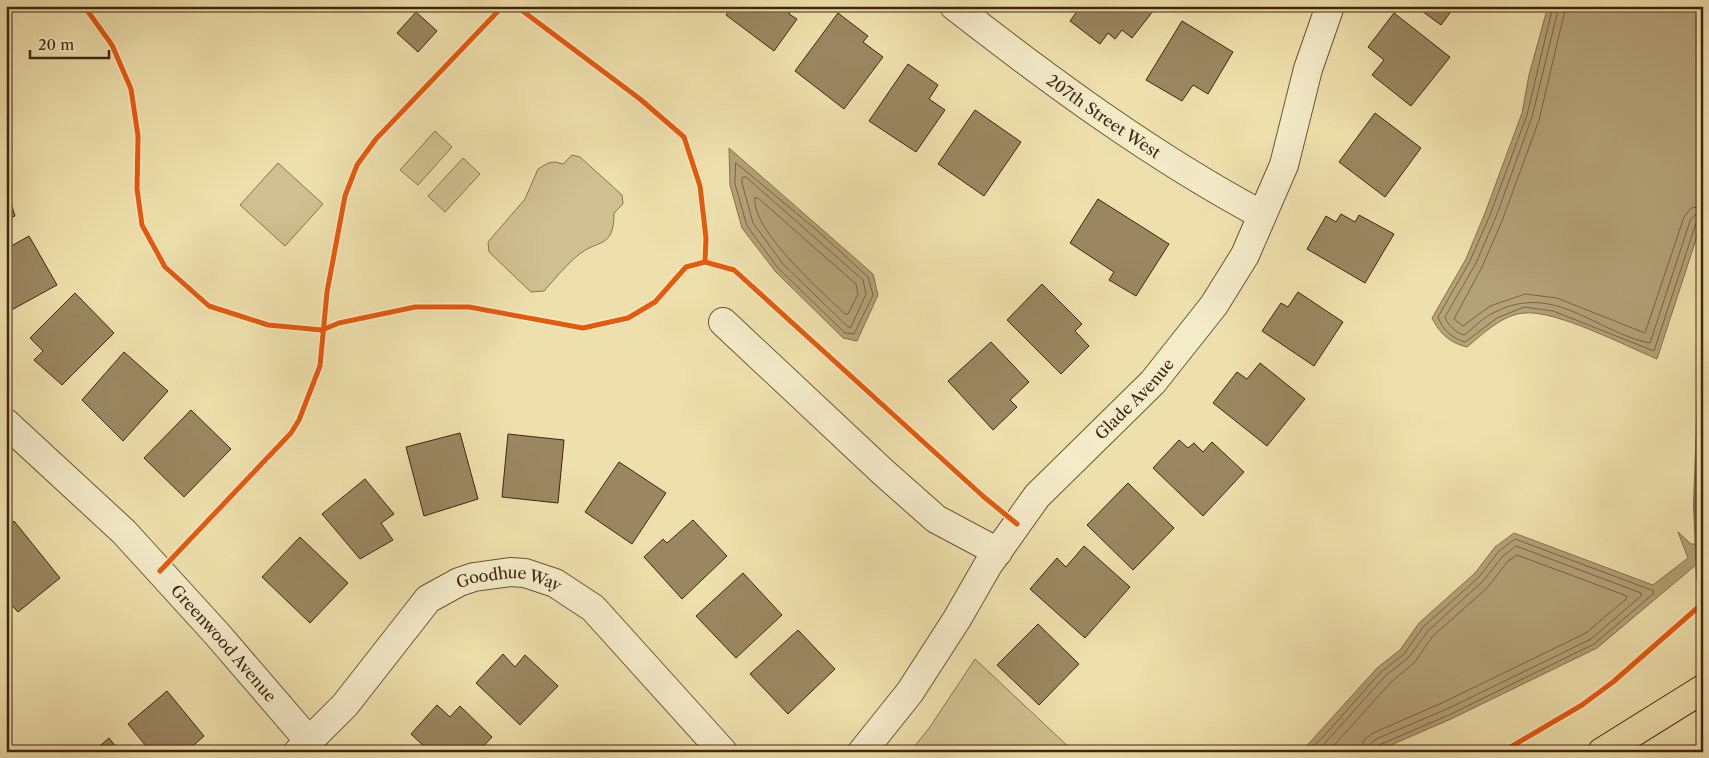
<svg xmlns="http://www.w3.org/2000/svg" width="1709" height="758" font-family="'Libre Caslon Text',serif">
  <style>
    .green { fill: #d0c091; stroke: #887350 }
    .water { fill: #b3a177; stroke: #85704d }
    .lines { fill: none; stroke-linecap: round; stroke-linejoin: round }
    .shore { stroke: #7a6443; stroke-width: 1 }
    .stream { stroke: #85704d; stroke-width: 8 }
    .building { fill: #9a8761; stroke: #40260f }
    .minor-casing { stroke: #6c5436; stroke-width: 30 }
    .major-casing { stroke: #40260f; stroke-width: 30 }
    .minor { stroke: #f4ebc9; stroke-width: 28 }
    .major { stroke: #eee0ac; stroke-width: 28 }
    .cycleway-casing { stroke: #f4ebc9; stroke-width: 8 }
    .cycleway { stroke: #e8590c; stroke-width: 5 }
    .labels { text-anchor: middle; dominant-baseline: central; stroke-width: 4; stroke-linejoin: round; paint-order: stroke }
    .street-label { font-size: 16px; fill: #40260f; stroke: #f4ebc9 }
  </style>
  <rect width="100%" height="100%" fill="#eee0ac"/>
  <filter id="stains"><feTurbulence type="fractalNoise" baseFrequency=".004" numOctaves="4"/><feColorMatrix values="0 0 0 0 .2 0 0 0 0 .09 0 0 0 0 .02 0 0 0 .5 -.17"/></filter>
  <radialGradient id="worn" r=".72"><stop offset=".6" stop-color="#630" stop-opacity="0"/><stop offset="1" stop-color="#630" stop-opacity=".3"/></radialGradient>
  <g class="green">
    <polygon points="435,131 452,147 418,185 400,170"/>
    <path d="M572,155L580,157L622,195L623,204L614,213C614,250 598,238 577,256C565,266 554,280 544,291L531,292L489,252L488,242L525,199L538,169L548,163L555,162L563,164Z"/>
    <polygon points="463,158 480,174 445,212 428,196"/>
    <polygon points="278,163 323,204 285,246 240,205"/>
    <polygon points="975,659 1074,752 910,752 930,727"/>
  </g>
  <g class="water">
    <path d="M1548,6H1703V218L1657,359C1626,346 1556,310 1525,313C1503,314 1483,334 1467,347C1450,343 1440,334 1432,318L1466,259L1485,213L1522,113L1529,75Z"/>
    <polygon points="729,148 873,274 878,295 857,341 843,338 775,271 742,228 730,185"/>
    <polygon points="1678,532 1691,544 1703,544 1703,559 1597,648 1451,719 1375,752 1301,752 1377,668 1400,650 1419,623 1475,573 1495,547 1514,533 1653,585 1688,558"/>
  </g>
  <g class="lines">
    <g class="shore">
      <path d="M1553,6L1527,115L1490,215L1470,261L1438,317C1442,329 1453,339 1465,342L1497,318L1524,307L1553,311L1654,351L1696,223L1703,219"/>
      <path d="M1559,6L1532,117L1496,217L1476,263L1445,317C1447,324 1456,333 1464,335C1474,328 1483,317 1495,312C1555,282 1595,332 1650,343L1690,221L1695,215L1703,213"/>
      <polyline points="1566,6 1539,120 1502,221 1482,267 1454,319 1463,326 1490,306 1525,294 1557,298 1645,333 1684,217 1691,208 1703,206"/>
      <polygon points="736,163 819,232 868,277 873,295 854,334 845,333 778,268 747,226 735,184"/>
      <polygon points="746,177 863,280 866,294 851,327 848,327 783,264 753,223 742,183 742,178"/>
      <path d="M755,198H758L856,284L858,294L848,314H845C822,292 751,230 755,198Z"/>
      <polyline points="1307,752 1324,736 1381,672 1404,654 1423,627 1479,577 1499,551 1515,539 1654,591 1653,594 1594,644 1449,715 1379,745 1375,752"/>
      <polyline points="1317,752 1385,676 1408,658 1428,631 1483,581 1503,556 1516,546 1641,593 1641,596 1591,639 1447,709 1376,739 1371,744 1369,752"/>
      <polyline points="1328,752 1391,682 1414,663 1433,636 1488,587 1508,561 1517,555 1627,596 1626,599 1586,633 1444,702 1373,733 1364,740 1361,752"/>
    </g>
    <polyline class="stream" points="1700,579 1697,505 1703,340"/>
  </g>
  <g class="building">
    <polygon points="733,6 795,6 789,14 797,19 774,51 726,15"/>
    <polygon points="1081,6 1157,6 1132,38 1122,30 1115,39 1108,33 1100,44 1070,21"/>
    <polygon points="1415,6 1455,6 1441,25"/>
    <polygon points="416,12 437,31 418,52 397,33"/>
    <polygon points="838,13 868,36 863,42 883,57 844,109 795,71"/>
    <polygon points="1394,13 1450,57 1411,106 1372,75 1384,60 1368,47"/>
    <polygon points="1182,21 1233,52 1208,94 1193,85 1182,101 1146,80"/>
    <polygon points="908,64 938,85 929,99 945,110 916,152 869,121"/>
    <polygon points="975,110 1021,142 984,196 938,164"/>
    <polygon points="1375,113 1421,148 1385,197 1339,162"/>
    <polygon points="6,187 15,216 6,219"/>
    <polygon points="1098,199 1169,244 1136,296 1109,280 1114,272 1070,243"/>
    <polygon points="1341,214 1355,222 1359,215 1394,234 1365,283 1307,249 1326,216 1336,222"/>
    <polygon points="29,236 57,285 6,313 6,249"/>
    <polygon points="1042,284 1082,324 1075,331 1089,346 1061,374 1007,320"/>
    <polygon points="1298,292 1343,322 1314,366 1262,331 1281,303 1288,307"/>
    <polygon points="75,293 114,333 62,385 34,360 43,351 30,338"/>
    <polygon points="991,342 1029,382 1010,400 1017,407 993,430 948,381"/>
    <polygon points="124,352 168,391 123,441 82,400"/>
    <polygon points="1260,363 1305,399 1267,446 1213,403 1237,372 1247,379"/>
    <polygon points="191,410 231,449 184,497 144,458"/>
    <polygon points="460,433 478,499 424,516 406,447"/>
    <polygon points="508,434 564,440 558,503 502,497"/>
    <polygon points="1179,440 1188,448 1194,443 1203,452 1212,442 1244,472 1203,516 1153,468"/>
    <polygon points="619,462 666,493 632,544 585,512"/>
    <polygon points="365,479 394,514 381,523 393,540 360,559 322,514"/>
    <polygon points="1128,483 1174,528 1133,570 1087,525"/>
    <polygon points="693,520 727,556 682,599 644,557 663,539 667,543"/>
    <polygon points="14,521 60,578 18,612 6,599 6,529"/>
    <polygon points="300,537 348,583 310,623 262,577"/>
    <polygon points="1084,546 1130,587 1085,638 1030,589 1057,558 1066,567"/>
    <polygon points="743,573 782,615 736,658 696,616"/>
    <polygon points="1038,624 1079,664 1039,705 997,665"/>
    <polygon points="798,630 835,669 788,714 750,674"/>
    <polygon points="503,654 515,667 525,655 558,686 520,725 476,683"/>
    <polygon points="167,691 204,736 186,752 151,752 128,724"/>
    <polygon points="437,705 450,717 460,706 492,737 478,752 430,752 411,734"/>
    <polygon points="109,738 120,752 93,752"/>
  </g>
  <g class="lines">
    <g class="minor-casing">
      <g id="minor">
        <path id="s1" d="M954,6C1053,83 1152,156 1262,215"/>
        <polyline points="723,322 883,472 936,519 998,552"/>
        <path id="s2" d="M6,423L124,532L217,634L309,741"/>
        <path id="s3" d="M298,752L345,705L428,599L459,582L474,577L510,572L525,573L555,583L593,608L723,752"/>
        <path id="s4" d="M862,752L910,692L957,619L988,565L1037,496L1153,382L1214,305L1245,255L1284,165L1308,69L1330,6"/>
      </g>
    </g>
    <g class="major-casing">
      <polyline id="major" points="1602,752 1703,689"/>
    </g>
    <use href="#minor" class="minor"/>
    <use href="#major" class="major"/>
    <g class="cycleway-casing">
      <g id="cycleway">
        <polyline points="84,6 112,45 131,89 138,136 137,189 142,225 165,267 209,306 268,325 322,330 339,323 415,307 469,307 583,328 628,318 655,302 686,267 705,262 734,270 984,497 1017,524"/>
        <polyline points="516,6 640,99 684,137 700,186 706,238 705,262"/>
        <polyline points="160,571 291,433 299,420 320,366 327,292 345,196 357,165 376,139 503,6"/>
        <polyline points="1502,752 1582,705 1613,682 1703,603"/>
      </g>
    </g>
    <use href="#cycleway" class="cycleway"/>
  </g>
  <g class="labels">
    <g class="street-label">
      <text stroke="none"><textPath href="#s1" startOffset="186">207th Street West</textPath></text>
      <text stroke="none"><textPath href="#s4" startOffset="448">Glade Avenue</textPath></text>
      <text stroke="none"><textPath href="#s3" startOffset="288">Goodhue Way</textPath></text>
      <text stroke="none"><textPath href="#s2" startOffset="310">Greenwood Avenue</textPath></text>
    </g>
  </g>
  <rect width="1709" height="758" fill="none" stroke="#eee0ac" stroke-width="25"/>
  <rect x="8" y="8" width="1694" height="743" fill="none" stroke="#40260f" stroke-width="2.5"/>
  <rect x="12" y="12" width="1684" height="733" fill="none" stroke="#40260f"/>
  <path d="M30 50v8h79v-8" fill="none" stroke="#40260f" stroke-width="2.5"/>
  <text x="38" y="50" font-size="15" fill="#40260f" stroke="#f4ebc9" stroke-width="4" paint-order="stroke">20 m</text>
  <rect width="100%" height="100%" filter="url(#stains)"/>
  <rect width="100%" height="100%" fill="url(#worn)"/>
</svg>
